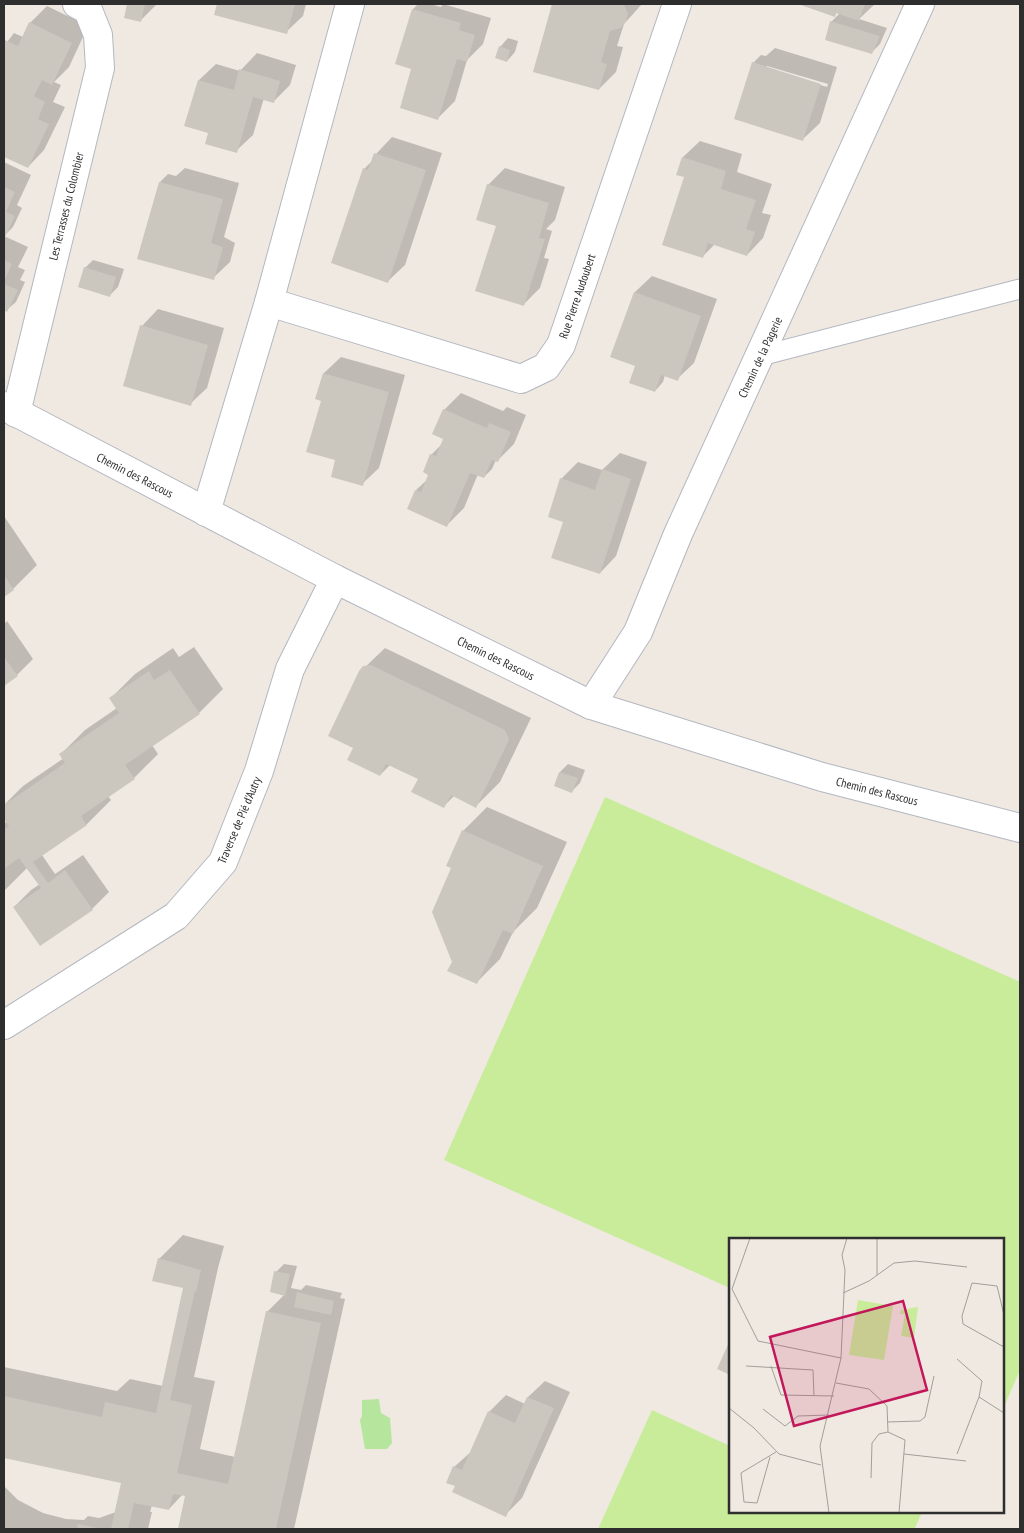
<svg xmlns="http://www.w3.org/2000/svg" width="1024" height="1533" font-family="'PT Sans Narrow',sans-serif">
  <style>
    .green { fill: #b6e59e }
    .pitch { fill: #c9ec9a }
    .shadow { fill: #0003; fill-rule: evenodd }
    .building { fill: #cbc7bf }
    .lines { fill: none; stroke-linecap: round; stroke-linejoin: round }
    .lane-casing { stroke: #b4b7c1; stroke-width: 21 }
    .street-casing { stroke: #b4b7c1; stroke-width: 30 }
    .lane { stroke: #fff; stroke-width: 19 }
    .street { stroke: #fff; stroke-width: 28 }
    .labels { text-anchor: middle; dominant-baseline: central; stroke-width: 4; stroke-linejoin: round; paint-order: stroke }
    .street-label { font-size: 12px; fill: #2e2e2e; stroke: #fff }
    .inset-road { fill: none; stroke: #a29e99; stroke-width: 1 }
    .view { fill: #c2185b; fill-opacity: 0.15; stroke: #c2185b; stroke-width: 2.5 }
    .inset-edge { fill: none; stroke: #2e2e2e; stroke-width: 2.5 }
  </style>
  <rect width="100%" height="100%" fill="#efe9e1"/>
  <polygon class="green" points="379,1399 381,1413 390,1418 392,1443 387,1449 365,1449 360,1420 362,1416 362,1400"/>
  <g class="pitch">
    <polygon points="605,797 1020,982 1020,1370 1003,1409 1003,1239 730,1239 730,1288 444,1160"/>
    <polygon points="652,1410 730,1446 730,1512 922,1512 915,1528 917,1529 598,1529"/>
  </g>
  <g class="shadow">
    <polygon points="128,4 157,4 140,21 125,17"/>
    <polygon points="218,4 306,4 303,16 286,32 215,14"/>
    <polygon points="418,4 430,4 441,7 443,4 491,18 483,44 467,60 455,101 438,118 414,64 413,9"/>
    <polygon points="553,4 642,4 624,24 617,46 623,47 616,72 599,89 534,71"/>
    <polygon points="801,4 875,4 859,19 887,28 880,44 872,52 831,22 840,13 837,12 835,15"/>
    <polygon points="47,6 88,26 69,67 54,82 61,85 53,102 65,107 44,150 28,167 4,155 4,46 14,33 23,37 30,23"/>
    <polygon points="508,38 518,41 515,52 507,61 500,47"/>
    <path d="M775,48L837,67L820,123L803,139L753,63L761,55L766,56ZM767,66L828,84L827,87L765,68Z"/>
    <polygon points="257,53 296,65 290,85 274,101 264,98 253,135 236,151 209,132 199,80 216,64 240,71"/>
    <polygon points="392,137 442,153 405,265 388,281 364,169 374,159 376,154"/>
    <polygon points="700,141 742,154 737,172 772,184 762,213 771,215 763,238 747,255 715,244 702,257 683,157"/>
    <polygon points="4,162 31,175 17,205 22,208 13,227 4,236 28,247 18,267 25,270 20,280 25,282 16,302 4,312"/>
    <polygon points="185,168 239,183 224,237 235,243 230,262 213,278 160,182 168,174 176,176"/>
    <polygon points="505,168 565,187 555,220 546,229 552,231 544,258 549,259 540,288 524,304 497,225 488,185"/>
    <polygon points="93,260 124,269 118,287 110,295 85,268"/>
    <polygon points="652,276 717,299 694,363 677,379 665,375 663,382 655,391 638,365 612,356 635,292"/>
    <polygon points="158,309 224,328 207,388 190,404 142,326"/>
    <polygon points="341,357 405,375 379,468 362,484 322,400 317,398 324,373"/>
    <polygon points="461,393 503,411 507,407 526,415 514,444 497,461 496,460 492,469 484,477 478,474 464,508 447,525 416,490 428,479 431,455 443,443 444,410"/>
    <polygon points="620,453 647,462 616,556 600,573 561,479 578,462 602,470"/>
    <polygon points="4,516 37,565 13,589 4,595"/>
    <polygon points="7,621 33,659 17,675 4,685 4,624"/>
    <polygon points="194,647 223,689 199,713 152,745 158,754 134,778 108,796 111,800 87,824 42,855 55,874 83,855 109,892 92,909 14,907 31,890 40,884 28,867 4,891 4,824 7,821 4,817 4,805 23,786 64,758 61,754 85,730 117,708 111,698 135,674 173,648 179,657"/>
    <polygon points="385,648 531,718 500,782 476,806 454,796 444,806 419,779 390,765 380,775 355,748 360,672"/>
    <polygon points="568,764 585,770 580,783 572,791 555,785 560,772"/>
    <polygon points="487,807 567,842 537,908 513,932 500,959 476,983 453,962 453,867 463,831"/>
    <polygon points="183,1235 224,1246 218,1268 194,1377 215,1381 200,1449 235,1457 267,1312 285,1294 276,1272 284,1264 297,1266 291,1288 301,1290 306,1285 342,1293 340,1298 345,1299 294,1529 180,1529 187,1495 183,1494 169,1509 152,1505 150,1512 152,1512 148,1529 4,1529 4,1486 18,1500 43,1513 66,1519 84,1520 88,1516 99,1518 116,1512 123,1482 4,1457 4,1367 117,1391 130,1379 163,1386 184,1287 159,1259"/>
    <polygon points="545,1381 570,1392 522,1498 505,1515 456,1486 454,1467 472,1451 489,1412 506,1395 525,1404 528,1397"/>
  </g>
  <g class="building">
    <polygon points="127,4 145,4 141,22 124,18"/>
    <polygon points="217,4 295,4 287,34 214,15"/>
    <polygon points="552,4 624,4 628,14 626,21 621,28 610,31 601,62 607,64 599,90 533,72"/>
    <polygon points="798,4 865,4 859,21 836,13 835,17"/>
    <polygon points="412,9 461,23 459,30 475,35 467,62 457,59 438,120 400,108 411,69 395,64"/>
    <polygon points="830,21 880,36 872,54 825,40"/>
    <polygon points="29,22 72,43 52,85 42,80 34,96 45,102 38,119 49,124 28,168 4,157 4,43 5,40 18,46"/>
    <polygon points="499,46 510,50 507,62 495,58"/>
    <polygon points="752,62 821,84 803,141 734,119"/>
    <polygon points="239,69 280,81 274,103 253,97 237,153 205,144 208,133 184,126 198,80 234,90"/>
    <polygon points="374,153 426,170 388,283 331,263 363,168 368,170"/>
    <polygon points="682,157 726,171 721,189 756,200 746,229 755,232 747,256 708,243 703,258 662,245 684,177 676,175"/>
    <polygon points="159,182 223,199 211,243 223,247 214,280 137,259"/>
    <polygon points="487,184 549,203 539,238 545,239 524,306 475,291 496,226 476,220"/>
    <polygon points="4,187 15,192 6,212 15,216 5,237 4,236"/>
    <polygon points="4,260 12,264 4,281"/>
    <polygon points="84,267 116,277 110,297 78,287"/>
    <polygon points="4,284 18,290 7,312 4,310"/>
    <polygon points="634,292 701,316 678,381 661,375 655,392 629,383 635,366 610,357"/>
    <polygon points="140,325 208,345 191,406 123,386"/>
    <polygon points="323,373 389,392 363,486 331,477 335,460 306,452 321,401 315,399"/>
    <polygon points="443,409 487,428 489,423 511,432 498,462 492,460 484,478 470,473 447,527 407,509 415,490 421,492 428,475 423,472 430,454 436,456 443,439 432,434"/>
    <polygon points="602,469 631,479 600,574 551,558 563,522 548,517 560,478 595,490"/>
    <polygon points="4,575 14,590 4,597"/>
    <polygon points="4,657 18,676 4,686"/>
    <polygon points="371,665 505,730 509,739 508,742 476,808 451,795 444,808 411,792 418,779 386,764 380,776 347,760 353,748 328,736 359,671 363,666"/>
    <polygon points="170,670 200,714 125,765 135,779 81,816 87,825 33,862 48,883 65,870 93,910 40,946 13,907 41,888 19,858 4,869 4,830 9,826 4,819 4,805 65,763 59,754 119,713 109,698 149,671 154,680"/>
    <polygon points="559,772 578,778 572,793 554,786"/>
    <polygon points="462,830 543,866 513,934 503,930 477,984 447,971 452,962 432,912 451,868 446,866"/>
    <polygon points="158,1258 201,1270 196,1292 195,1291 170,1400 192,1405 177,1473 228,1484 266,1311 321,1323 276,1529 178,1529 185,1496 173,1494 169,1510 134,1503 128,1529 111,1529 121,1483 4,1458 4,1396 102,1417 105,1402 156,1413 183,1288 152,1281"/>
    <polygon points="274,1271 290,1274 285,1296 270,1292"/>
    <polygon points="297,1292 334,1301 331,1315 294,1307"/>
    <polygon points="730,1340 730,1375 717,1369"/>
    <polygon points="527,1397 554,1408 506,1517 452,1492 455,1486 446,1483 453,1466 462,1470 488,1411 515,1423"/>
    <polygon points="78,1524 97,1528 97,1529 77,1529"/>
  </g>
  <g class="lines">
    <g class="lane-casing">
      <polyline id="lane" points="760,356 1020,289"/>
    </g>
    <g class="street-casing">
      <g id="street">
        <polyline points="269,302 521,379 546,367 561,345 677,4"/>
        <polyline points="4,406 335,579 591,705 822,777 1020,828"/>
        <polyline points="16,413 100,68 98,35 88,10 77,4"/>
        <polyline points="206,512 269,302 350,4"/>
        <polyline points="591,705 638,632 678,534 920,4"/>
        <polyline points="4,1025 176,916 223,862 259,771 290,669 335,579"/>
      </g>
    </g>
    <use href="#lane" class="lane"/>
    <use href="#street" class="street"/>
  </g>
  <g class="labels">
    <g class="street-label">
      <text transform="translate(66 206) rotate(-76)">Les Terrasses du Colombier</text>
      <text transform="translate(577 296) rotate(-71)">Rue Pierre Audoubert</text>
      <text transform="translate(760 357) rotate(-65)">Chemin de la Pagerie</text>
      <text transform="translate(135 475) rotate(27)">Chemin des Rascous</text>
      <text transform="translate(496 658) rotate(26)">Chemin des Rascous</text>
      <text transform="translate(877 791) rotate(14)">Chemin des Rascous</text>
      <text transform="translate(239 820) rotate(-67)">Traverse de Pié d'Autry</text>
    </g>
  </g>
  <g transform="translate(729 1238)">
    <rect width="275" height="275" fill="#efe9e1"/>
    <path d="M129,62L164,68L155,122L120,117ZM189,69L185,100L172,98L176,76H171L172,72Z" fill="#c9ec9a"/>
    <path class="inset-road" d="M21,0L3,51L29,103L112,120M148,0V37M114,55L140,43L165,25L186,23L238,29M275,77L268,48L243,45L233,78L234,86L275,109M228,121L253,143L250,159L275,175M17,128L84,132L85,158M42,128L52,157L105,158M107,145L140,151L158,168L159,194L176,202L170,275M0,170L25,190L50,216L92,227M34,171L56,188L69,178L100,177M158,184L191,183L196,179L205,138M175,216L237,223M228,216L250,159M41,219L28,265L15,264L12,235L47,214M142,240L143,205L150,196L159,194M100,275L91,208L112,120L116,32L113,17L118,0"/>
    <path class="view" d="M174,63L198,152L65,188L41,99Z"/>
    <rect width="275" height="275" class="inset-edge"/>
  </g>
  <rect width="1024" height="1533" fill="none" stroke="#2e2e2e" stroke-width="10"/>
</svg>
